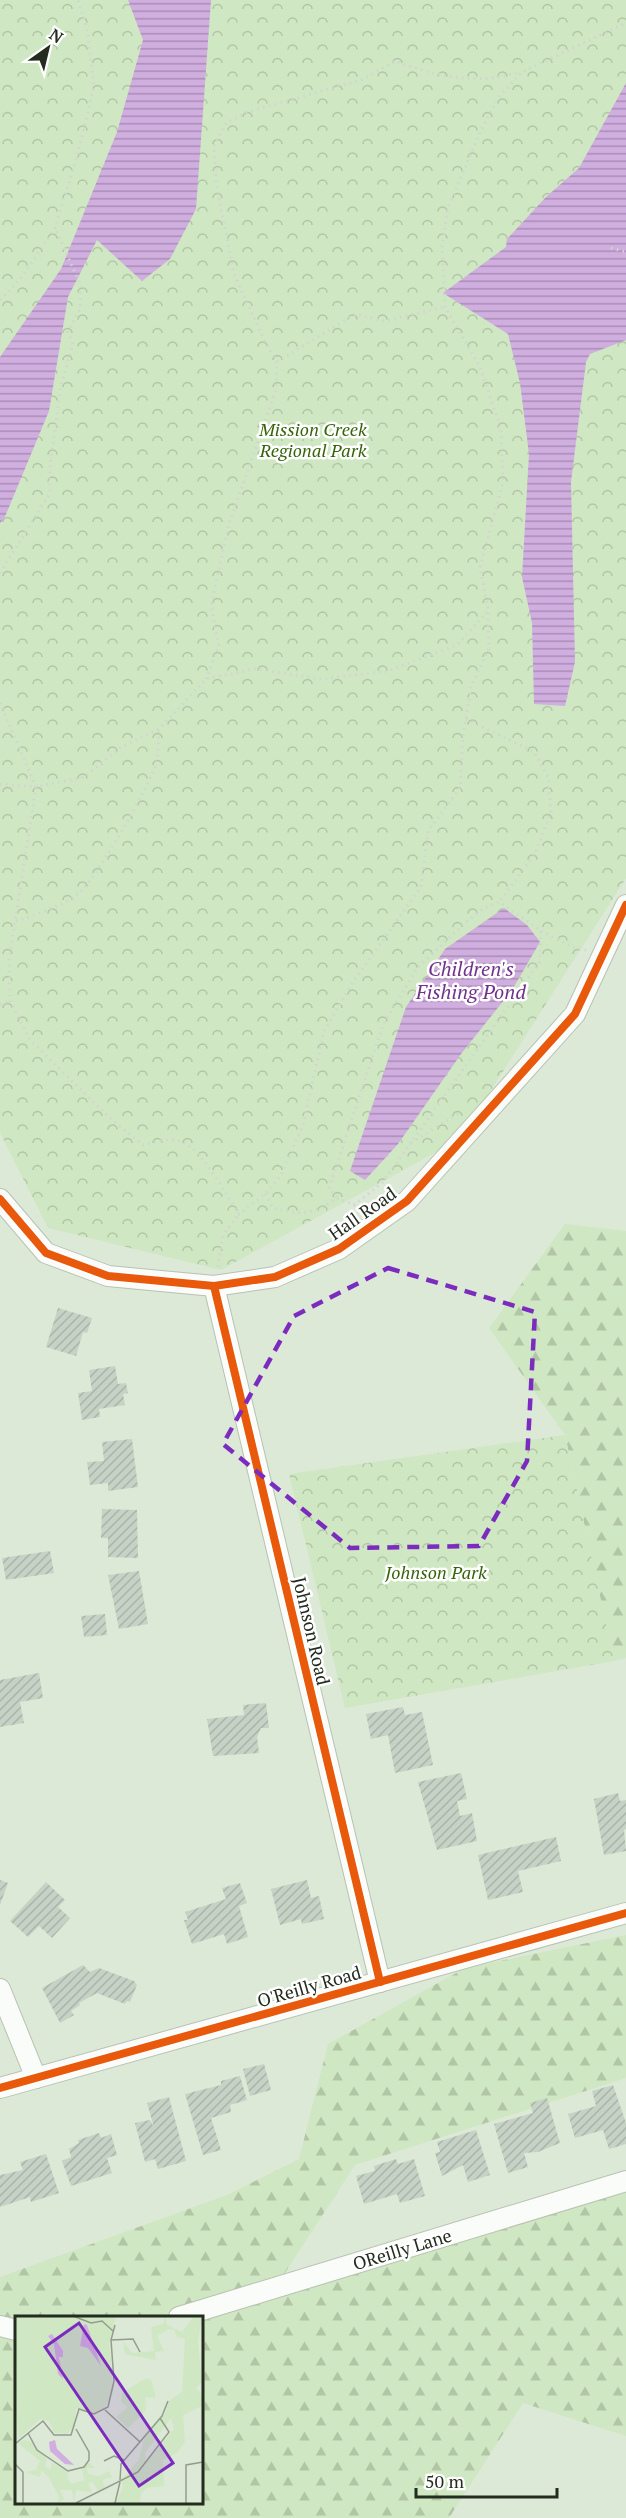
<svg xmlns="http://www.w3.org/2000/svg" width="626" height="2518" font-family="'PT Serif',serif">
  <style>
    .forest { fill: url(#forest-firs); fill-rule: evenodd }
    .park { fill: url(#park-crowns) }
    .water { fill: url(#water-rules) }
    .building { fill: url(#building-hatch) }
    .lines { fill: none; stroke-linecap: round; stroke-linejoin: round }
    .minor-casing { stroke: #b8c1b2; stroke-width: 22 }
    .path { stroke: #d2d5d0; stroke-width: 3; stroke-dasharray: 1.5 4.5; stroke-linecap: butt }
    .minor { stroke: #fafcf9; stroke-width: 20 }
    .cycleway-casing { stroke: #fff; stroke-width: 11 }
    .cycleway { stroke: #e8590c; stroke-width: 8 }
    .marked { fill: none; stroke: #7b2cbf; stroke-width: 4.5; stroke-dasharray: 12 8; stroke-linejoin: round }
    .labels { text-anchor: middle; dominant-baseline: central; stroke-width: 5; stroke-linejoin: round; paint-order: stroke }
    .park-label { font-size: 18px; font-style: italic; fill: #37630b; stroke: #fff }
    .street-label { font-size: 18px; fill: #242c1f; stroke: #fff }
    .water-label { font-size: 20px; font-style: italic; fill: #70318c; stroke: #fff }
    .inset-road { fill: none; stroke: #939d8d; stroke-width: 1.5 }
    .view { fill: #7b2cbf; fill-opacity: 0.15; stroke: #7b2cbf; stroke-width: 3 }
    .inset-edge { fill: none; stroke: #242c1f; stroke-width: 3 }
  </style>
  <defs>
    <pattern id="forest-firs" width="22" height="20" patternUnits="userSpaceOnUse" patternTransform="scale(1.5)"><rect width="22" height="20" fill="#cfe7c2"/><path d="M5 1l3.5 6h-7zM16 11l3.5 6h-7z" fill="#b2c6a6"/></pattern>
    <pattern id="park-crowns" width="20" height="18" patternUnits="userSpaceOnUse" patternTransform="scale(1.5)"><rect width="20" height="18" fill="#cfe7c2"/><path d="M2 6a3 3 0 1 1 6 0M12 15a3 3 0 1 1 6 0" fill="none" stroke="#b2c6a6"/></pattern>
    <pattern id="water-rules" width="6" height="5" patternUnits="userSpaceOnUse" patternTransform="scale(1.5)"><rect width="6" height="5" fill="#d0aee0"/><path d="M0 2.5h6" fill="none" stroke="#a98eb5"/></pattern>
    <pattern id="building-hatch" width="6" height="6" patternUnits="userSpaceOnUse" patternTransform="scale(1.5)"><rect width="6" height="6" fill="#c6d2c5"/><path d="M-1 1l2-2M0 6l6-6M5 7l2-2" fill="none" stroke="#aab4a9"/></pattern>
  </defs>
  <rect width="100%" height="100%" fill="#dde9d7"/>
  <g class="forest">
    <polygon points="565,1224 626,1231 626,1658 614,1661 565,1435 489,1328"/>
    <path d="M626,1935V2078L355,2165L279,2282L626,2185V2436L523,2403L449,2518H0V2277L227,2195L299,2159L328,2044L465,1968ZM16,2317H201V2502H16Z"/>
  </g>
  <g class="park">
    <polygon points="0,0 626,0 626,878 460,1139 221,1270 48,1228 0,1133"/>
    <polygon points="565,1435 614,1661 345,1708 289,1474"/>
  </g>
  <g class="water">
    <polygon points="128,0 211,0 196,209 170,259 142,281 97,240 68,297 49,411 4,519 0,523 0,357 61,269 117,132 143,40"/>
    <polygon points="626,83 626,340 590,354 586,362 571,482 575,662 565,706 534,704 532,623 522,577 529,454 520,383 508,334 443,293 506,247 507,239 546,197 579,168"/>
    <polygon points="504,908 527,925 540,942 512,990 461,1054 398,1144 365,1180 350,1171 406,1007 445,949"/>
  </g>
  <g class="building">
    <polygon points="58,1308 92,1318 87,1333 83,1332 76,1356 46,1347"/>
    <polygon points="115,1366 118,1384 126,1383 128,1393 123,1394 125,1405 99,1409 100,1417 82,1420 78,1393 92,1391 89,1370"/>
    <polygon points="132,1439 138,1487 108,1491 108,1483 90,1485 87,1462 104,1461 102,1442"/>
    <polygon points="102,1509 137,1510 138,1558 108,1557 108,1538 101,1538"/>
    <polygon points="50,1551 54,1573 6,1580 2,1558"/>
    <polygon points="139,1571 148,1624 119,1629 108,1575"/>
    <polygon points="105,1614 107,1635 84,1637 81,1616"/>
    <polygon points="39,1673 43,1698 20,1702 24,1723 0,1727 0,1680"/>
    <polygon points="266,1703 269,1728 261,1728 257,1737 259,1753 213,1756 207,1719 244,1715 243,1705"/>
    <polygon points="403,1707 405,1715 422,1712 433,1765 395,1773 388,1735 371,1739 366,1714"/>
    <polygon points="461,1773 467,1799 457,1801 460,1816 472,1813 477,1841 437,1850 418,1782"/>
    <polygon points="618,1793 620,1801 626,1800 626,1829 624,1830 626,1851 604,1855 594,1799"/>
    <polygon points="556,1837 561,1861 518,1871 523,1892 488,1900 478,1855"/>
    <polygon points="0,1880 8,1883 0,1905"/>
    <polygon points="307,1880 311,1898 319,1896 324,1919 302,1924 301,1919 280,1925 271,1889"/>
    <polygon points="46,1882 65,1900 58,1907 70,1918 52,1938 39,1926 28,1937 10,1921"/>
    <polygon points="240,1883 247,1903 239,1906 248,1937 227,1944 224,1934 192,1944 184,1920 188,1920 185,1912 226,1899 222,1888"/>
    <polygon points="83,1965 90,1972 99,1968 134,1981 137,1985 130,2002 127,2001 125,2004 97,1993 79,2003 80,2005 71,2011 74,2015 60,2023 42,1988"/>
    <polygon points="264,2064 271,2090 250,2096 243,2069"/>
    <polygon points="240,2076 247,2100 230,2105 231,2112 211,2118 221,2150 203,2155 185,2094 221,2085 221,2081"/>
    <polygon points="613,2085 626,2123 626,2144 609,2149 603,2130 575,2138 568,2114 596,2106 592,2091"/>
    <polygon points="169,2097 186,2161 158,2169 155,2159 145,2162 135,2123 150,2120 154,2127 147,2103"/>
    <polygon points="547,2098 560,2143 538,2152 524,2153 528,2167 508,2173 494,2124 533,2113 530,2103"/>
    <polygon points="476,2130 490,2175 468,2182 463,2165 442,2176 435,2153 440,2152 437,2142"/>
    <polygon points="99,2133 101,2138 111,2134 117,2155 107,2158 112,2173 71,2186 62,2161 71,2157 69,2149 79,2143 78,2140"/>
    <polygon points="46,2154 59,2193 31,2202 30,2197 0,2207 0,2175 23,2170 20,2162"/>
    <polygon points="396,2159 398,2164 414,2159 425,2196 400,2203 397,2194 364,2204 356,2176 375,2171 374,2166"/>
  </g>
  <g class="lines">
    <g class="minor-casing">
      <g id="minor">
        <polyline points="0,1199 46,1253 108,1276 214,1286 275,1277 339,1249 407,1201 575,1014 626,905"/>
        <polyline points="214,1286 380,1982"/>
        <polyline points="0,1989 36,2078"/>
        <polyline points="0,2088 626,1913"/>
        <polyline points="179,2317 626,2181"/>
        <polyline points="0,2326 16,2330"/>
      </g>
    </g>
    <g class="path">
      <polyline points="611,248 626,252"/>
      <polyline points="0,300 22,277 55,228 78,153 94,86 87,29 78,0"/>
      <path d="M277,362L265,342L234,274L216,182L214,146L226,123L248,112L361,80L395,61C428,73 457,81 492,78C502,77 511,74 520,72"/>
      <polyline points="0,573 50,493 50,465 61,386 73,344 68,332 80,309 81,286 55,228"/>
      <polyline points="206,679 219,645 211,605 229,524 276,390 277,362 355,314 384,321 445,307"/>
      <polyline points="0,703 36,787 84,777 120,748 159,729 206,679 255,669 321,679 387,671 457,645 487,612"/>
      <polyline points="466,719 534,752 548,777 551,812 535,854 499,902"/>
      <path d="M0,784L36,787L9,960L10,1001L30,1040L112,1120L143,1145C153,1143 166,1139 176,1140C200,1143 225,1195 239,1214L265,1194L281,1175L303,1125L324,1031L353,982L421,887L428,831L460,788L463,736L471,687L489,648L488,610L480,567L503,483L501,429L480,367L445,307L442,246L448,207L481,130L499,97L522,72L626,23"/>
      <path d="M16,921C37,914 61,907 79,893C95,881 152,782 157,761C159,751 158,739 159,729"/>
      <polyline points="541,931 577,949 586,950"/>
      <polyline points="0,1004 10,1001"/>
      <polyline points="411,1143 459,1113"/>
      <path d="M265,1194L273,1208C301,1215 312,1215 337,1198L354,1205L383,1182L539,963L541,931L499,902L484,908L463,925L418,967L383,1025L329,1188L337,1198"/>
      <polyline points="218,1267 223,1235 239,1214"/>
    </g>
    <use href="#minor" class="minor"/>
    <g class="cycleway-casing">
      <g id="cycleway">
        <polyline points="0,1199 46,1253 108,1276 214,1286 275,1277 339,1249 407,1201 575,1014 626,905"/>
        <polyline points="214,1286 380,1982"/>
        <polyline points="0,2088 626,1913"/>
      </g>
    </g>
    <use href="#cycleway" class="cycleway"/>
  </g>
  <path class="marked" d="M388,1268L535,1312L527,1461L479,1546L350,1548L223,1444L294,1316Z"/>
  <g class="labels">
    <g class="park-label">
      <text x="313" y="429">Mission Creek<tspan x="313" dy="21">Regional Park</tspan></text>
      <text x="436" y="1572">Johnson Park</text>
    </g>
    <g class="street-label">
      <text transform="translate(362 1213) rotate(-35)">Hall Road</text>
      <text transform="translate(312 1631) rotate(77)">Johnson Road</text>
      <text transform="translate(309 1986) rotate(-16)">O'Reilly Road</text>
      <text transform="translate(402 2249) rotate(-17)">OReilly Lane</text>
    </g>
    <g class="water-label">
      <text x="471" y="968">Children's<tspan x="471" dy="23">Fishing Pond</tspan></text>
    </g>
  </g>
  <g transform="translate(15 2316)">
    <rect width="188" height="188" fill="#dde9d7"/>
    <path d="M101,0L94,27L97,56L78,97L61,92L60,110L51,118L39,117L34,105L25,103L3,123L0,21ZM150,0L152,9L167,16L179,0H187L183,26L187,66L181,72L187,79V90L168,99L170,125L162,137L148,144L149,170L132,172L126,177L125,187H101L108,171L106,164L124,144L129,122L150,98L154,85L167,76L170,23L162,21L159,14L153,13L142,20L149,35L140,36L141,44L110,38L108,25L117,37L139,35L136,11L148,8ZM156,102L159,113L131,146L130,137ZM131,62L136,64L140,77V82L130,81L131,93L126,100L106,86L107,77ZM9,124L17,126L32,143L30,150L35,154L37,147L53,155L52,162L56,168L69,164L67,153L74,146L80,152H72L73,158L84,160L94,155L97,161L87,164L90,171L83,175L78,166L73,167L77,177L61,174L59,187L57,174H45L49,183L43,187L44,180L33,160L26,154L25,161L10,156L21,154L25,145L3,127Z" fill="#cfe7c2" fill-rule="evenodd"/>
    <path d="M0,0H101L94,27L98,76L89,93L78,97L61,92L0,34ZM115,89L126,100L113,112L101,101Z" fill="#cfe7c2"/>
    <path d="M69,8L72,9L86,50L73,32L65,30ZM37,18L48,35V41H44L48,63L43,58L39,28L33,20ZM40,124L42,133L59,149L50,148L35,135L34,126Z" fill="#d0aee0"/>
    <path class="inset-road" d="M58,0L76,7L87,5L98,15M96,24L118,23L125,36M90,94L125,126M13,117L22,134L53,155L69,151L74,144V136L61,113M0,128L28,105L39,119H56L64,93L79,98L93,91L99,65L96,24L100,9M89,145L99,140L109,144M0,148L8,156V187M105,164L106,148L147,100L153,85M61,187L123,156L154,116L145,102M100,187L105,166M171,187V149L188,146"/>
    <path class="view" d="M64,7L158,147L124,170L30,31Z"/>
    <rect width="188" height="188" class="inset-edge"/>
  </g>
  <g transform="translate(48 48) rotate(34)" stroke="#ffffff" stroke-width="4.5" paint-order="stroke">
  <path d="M0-4.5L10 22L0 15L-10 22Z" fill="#242c1f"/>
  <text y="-9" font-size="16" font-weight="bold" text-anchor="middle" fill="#242c1f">N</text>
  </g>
  <path d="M416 2488v9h141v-9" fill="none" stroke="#242c1f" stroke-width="3"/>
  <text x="425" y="2488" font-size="18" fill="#242c1f" stroke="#ffffff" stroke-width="4.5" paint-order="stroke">50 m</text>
</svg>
